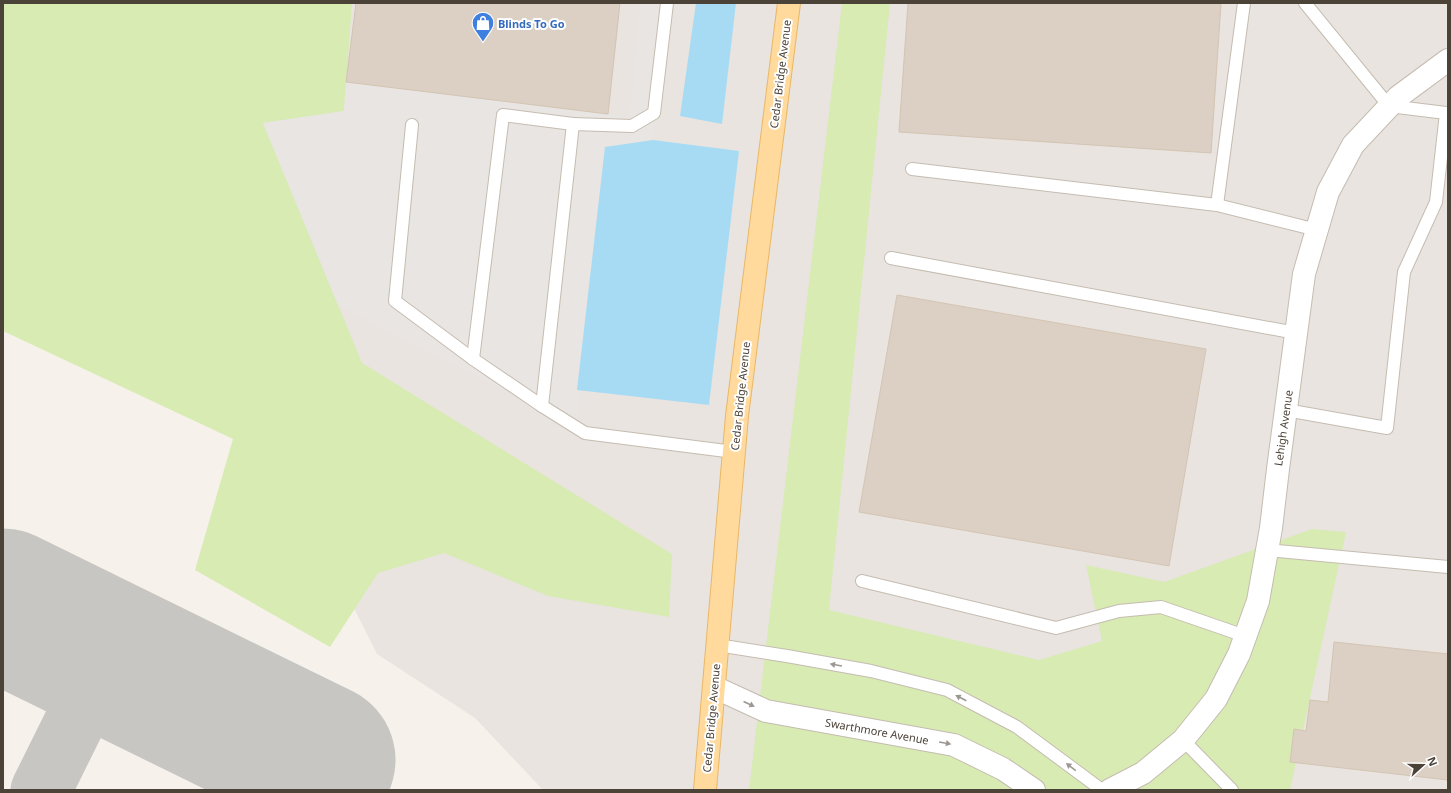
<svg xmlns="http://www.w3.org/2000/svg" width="1451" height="793" font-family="'Noto Sans',sans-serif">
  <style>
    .industrial { fill: #e9e4e0 }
    .green { fill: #d7ebb3 }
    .parking { fill: #e8e5e3 }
    .water { fill: #a7dbf4 }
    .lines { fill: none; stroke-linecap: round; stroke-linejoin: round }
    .taxiway { stroke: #c8c6c2; stroke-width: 61 }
    .runway { stroke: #c8c6c2; stroke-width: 153 }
    .building { fill: #dbd0c3; stroke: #d4c4b3 }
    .service-casing { stroke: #c5bcb0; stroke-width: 14 }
    .minor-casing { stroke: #c5bcb0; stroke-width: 24 }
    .primary-casing { stroke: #e9b766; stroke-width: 24 }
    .service { stroke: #fff; stroke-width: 12 }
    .minor { stroke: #fff; stroke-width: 22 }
    .primary { stroke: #ffda9c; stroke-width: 22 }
    .oneway { fill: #9c9792 }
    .labels { text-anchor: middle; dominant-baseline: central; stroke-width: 4; stroke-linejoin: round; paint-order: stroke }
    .shop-label { font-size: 11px; font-weight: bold; fill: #366cbe; stroke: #fff; text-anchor: start }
    .street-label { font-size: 11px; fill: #4b4238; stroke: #fff }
  </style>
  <rect width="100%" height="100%" fill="#f6f2eb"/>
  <polygon class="industrial" points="3,3 1448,3 1448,790 543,790 475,718 377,654 298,497"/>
  <g class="green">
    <polygon points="3,3 352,3 344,111 263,123 362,363 672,554 669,617 548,596 444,553 378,573 330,647 195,570 233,439 3,331"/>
    <polygon points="842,3 890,3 829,610 1039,660 1102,641 1086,565 1164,582 1312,529 1346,532 1290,790 749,790"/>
  </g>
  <polygon class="parking" points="640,3 672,3 653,140 605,147 576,427 338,305 263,123 344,111 346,82 630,117"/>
  <g class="water">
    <polygon points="696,3 736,3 722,124 680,116"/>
    <polygon points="653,140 739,151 709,405 577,390 605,147"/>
  </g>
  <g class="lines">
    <polyline class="taxiway" points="41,790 96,679 94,664 84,645"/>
    <polyline class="runway" points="3,605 319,760"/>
  </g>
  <g class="building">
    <polygon points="356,3 620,3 608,114 346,82"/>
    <polygon points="908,3 1221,3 1211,153 899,132"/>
    <polygon points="897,295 1206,349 1169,566 859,512"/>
    <polygon points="1334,642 1448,654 1448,780 1290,762 1294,729 1306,731 1310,700 1328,702"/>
  </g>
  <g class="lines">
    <g class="service-casing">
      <g id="service">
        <polyline points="667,3 654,113 632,126 573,124 542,406 585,433 734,452"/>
        <polyline points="412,125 395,301 473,359"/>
        <polyline points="912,169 1217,205 1317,230"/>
        <polyline points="1217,205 1244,3"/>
        <polyline points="891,258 1296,333"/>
        <polyline points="542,406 473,359 503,115 573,124"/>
        <polyline points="1286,410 1387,428 1404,272 1436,202 1446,113 1389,106 1305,3"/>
        <polyline points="1267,550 1448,567"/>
        <polyline points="862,581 1056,628 1119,611 1161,607 1245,636"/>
        <polyline points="717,645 787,656 871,671 947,690 1017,727 1102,790"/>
        <polyline points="1183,740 1232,790"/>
      </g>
    </g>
    <g class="minor-casing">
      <g id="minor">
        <polyline points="714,687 766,711 954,745 1003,769 1034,790"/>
        <polyline points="1110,790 1143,773 1183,740 1216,699 1239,654 1258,601 1271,528 1278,469 1304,274 1328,192 1353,145 1398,97 1448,60"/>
      </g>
    </g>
    <g class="primary-casing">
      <polyline id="primary" points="705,790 737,416 789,3"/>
    </g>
    <use href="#service" class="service"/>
    <use href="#minor" class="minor"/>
    <use href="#primary" class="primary"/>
  </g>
  <defs><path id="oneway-solid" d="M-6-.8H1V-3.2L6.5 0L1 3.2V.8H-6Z"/></defs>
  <g class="oneway">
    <use href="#oneway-solid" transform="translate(836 665) rotate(-170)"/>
    <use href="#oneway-solid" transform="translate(961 698) rotate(-153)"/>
    <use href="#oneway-solid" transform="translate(749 704) rotate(25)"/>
    <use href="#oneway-solid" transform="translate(945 743) rotate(10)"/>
    <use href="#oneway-solid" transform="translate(1071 767) rotate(-143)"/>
  </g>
  <defs>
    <g id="shop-pin" transform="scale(1.15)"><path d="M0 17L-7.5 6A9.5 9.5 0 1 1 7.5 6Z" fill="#3f7fe0" stroke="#fff"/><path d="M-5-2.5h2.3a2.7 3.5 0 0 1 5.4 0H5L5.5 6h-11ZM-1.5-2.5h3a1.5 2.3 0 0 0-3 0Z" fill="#fff"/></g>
  </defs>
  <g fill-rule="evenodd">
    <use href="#shop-pin" x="483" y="23"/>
  </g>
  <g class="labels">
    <g class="shop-label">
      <text x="498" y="23">Blinds To Go</text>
    </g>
    <g class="street-label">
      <text transform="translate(780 74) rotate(-83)">Cedar Bridge Avenue</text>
      <text transform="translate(740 396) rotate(-84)">Cedar Bridge Avenue</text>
      <text transform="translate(1283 428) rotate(-82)">Lehigh Avenue</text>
      <text transform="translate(711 718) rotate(-85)">Cedar Bridge Avenue</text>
      <text transform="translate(877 731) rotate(10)">Swarthmore Avenue</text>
    </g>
  </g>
  <rect width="1451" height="793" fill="none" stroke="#4b4238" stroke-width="8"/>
  <g transform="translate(1423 765) rotate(69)" stroke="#ffffff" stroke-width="3" paint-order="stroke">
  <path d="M0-3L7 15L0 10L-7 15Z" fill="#4b4238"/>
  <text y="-6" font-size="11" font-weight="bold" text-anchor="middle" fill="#4b4238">N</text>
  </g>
</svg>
